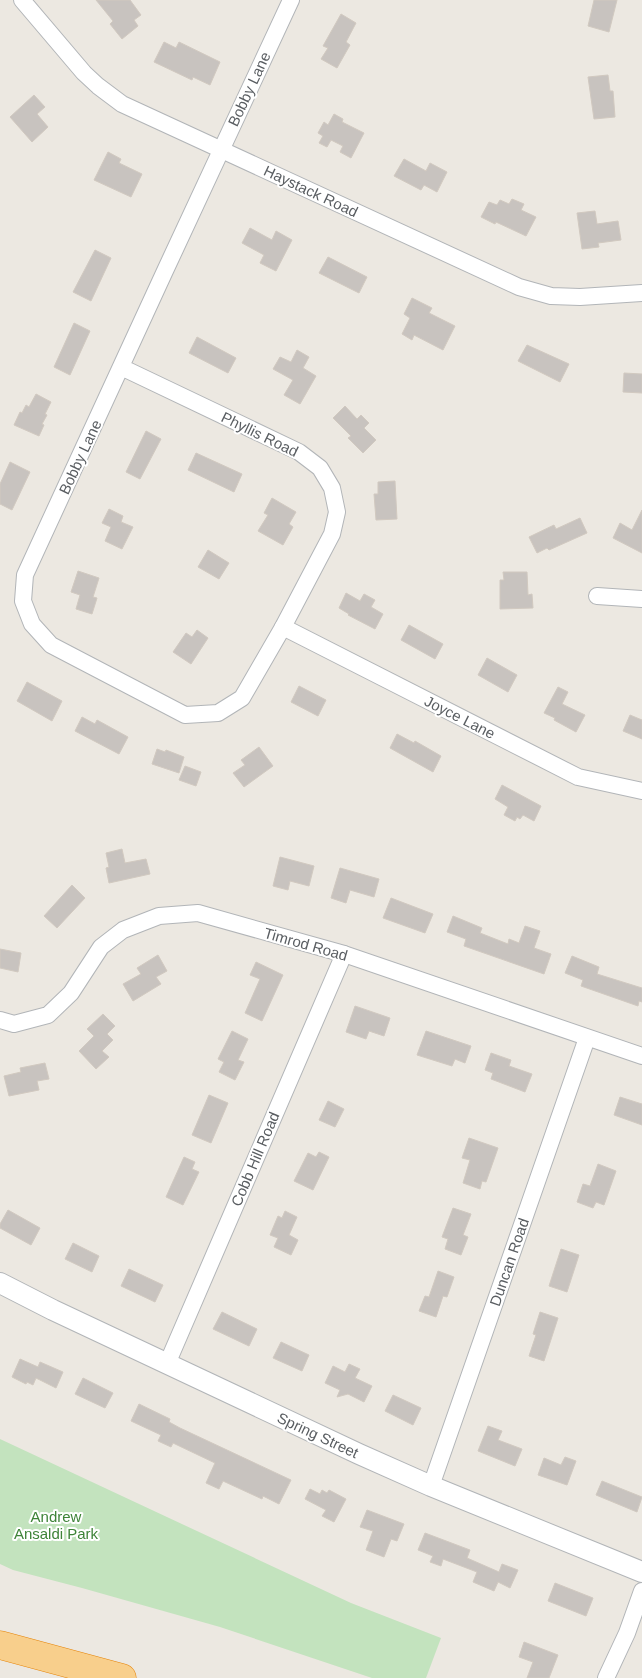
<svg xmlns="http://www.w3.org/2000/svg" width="642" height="1678" font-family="Arial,sans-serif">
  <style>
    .green { fill: #c3e3be }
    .building { fill: #c8c3bf; stroke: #d1c9c0 }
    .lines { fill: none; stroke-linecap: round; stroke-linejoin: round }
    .minor-casing { stroke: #b2b5b8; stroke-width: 18 }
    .tertiary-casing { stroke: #b2b5b8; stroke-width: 22 }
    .motorway-casing { stroke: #e58409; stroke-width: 29 }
    .minor { stroke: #fff; stroke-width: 16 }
    .tertiary { stroke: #fff; stroke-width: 20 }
    .motorway { stroke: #f8cf8c; stroke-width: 28 }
    .labels { text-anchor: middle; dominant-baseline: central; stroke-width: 4; stroke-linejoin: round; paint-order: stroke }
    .street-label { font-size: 15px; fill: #5a5e62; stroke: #fff }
    .park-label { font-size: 15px; fill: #3e8338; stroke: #fff }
  </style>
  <rect width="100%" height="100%" fill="#ece8e1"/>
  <polygon class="green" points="0,1439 351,1603 441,1638 426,1678 372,1678 220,1627 82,1588 13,1570 0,1564"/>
  <g class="building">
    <polygon points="96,0 130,0 141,15 134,20 138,26 122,39 110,24 113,21"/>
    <polygon points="594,0 617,0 609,32 588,26"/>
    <polygon points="341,14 356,23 346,42 350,45 337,68 321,59 328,48 323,46"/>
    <polygon points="164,42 176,48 179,42 220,62 210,85 193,77 192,80 154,62"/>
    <polygon points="608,75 610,91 613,91 615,117 594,119 588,77"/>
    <polygon points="34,95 45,107 37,114 48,127 32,142 10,117"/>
    <polygon points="334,114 343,119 342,122 364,133 351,158 340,152 343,146 331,140 327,147 319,143 323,136 318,133 324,122 328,125"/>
    <polygon points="108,152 121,159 119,163 142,174 131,197 94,180"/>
    <polygon points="404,159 426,171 430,163 447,172 437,192 424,185 421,190 394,176"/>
    <polygon points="512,199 524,204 521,210 536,217 526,236 496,222 495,224 481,217 489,202 497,205 500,200 509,204"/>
    <polygon points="595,211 597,224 618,221 621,240 598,243 599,247 582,249 577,213"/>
    <polygon points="250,228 272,240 276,231 292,240 276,271 260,263 264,255 242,243"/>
    <polygon points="95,250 111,258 91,301 73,292"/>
    <polygon points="328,257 367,277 359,293 319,273"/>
    <polygon points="412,298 432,308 429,313 455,326 443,350 414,335 412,340 402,334 410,318 404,314"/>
    <polygon points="74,323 90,331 70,375 54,367"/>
    <polygon points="197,337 236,358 228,373 189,353"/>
    <polygon points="527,345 569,364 560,382 518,361"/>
    <polygon points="297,350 309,357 303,368 316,376 300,404 284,395 293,380 273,369 280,357 291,362"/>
    <polygon points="624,373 642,374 642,393 623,392"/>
    <polygon points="36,394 51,402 45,414 47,415 42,424 44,425 39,436 14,425 20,412 22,413 26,405 29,407"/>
    <polygon points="345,406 357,419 361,415 369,423 364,428 376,440 363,453 348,438 351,436 333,418"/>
    <polygon points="146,431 161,439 140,479 126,472"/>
    <polygon points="196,453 242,474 234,492 188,470"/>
    <polygon points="10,462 30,472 12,510 0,504 0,484"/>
    <polygon points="395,481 397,519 376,520 374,494 378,494 378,482"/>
    <polygon points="272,498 296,512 289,524 293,527 283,545 258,531 268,515 264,513"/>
    <polygon points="109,509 123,516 121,522 133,527 122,549 105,541 111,527 102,523"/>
    <polygon points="642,510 642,553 613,538 620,523 632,530"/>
    <polygon points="580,518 587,533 549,550 547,548 537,553 529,537 554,525 556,529"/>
    <polygon points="208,550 229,563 219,579 198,567"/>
    <polygon points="78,571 99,578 93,597 97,598 92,614 76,609 80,595 71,592"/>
    <polygon points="503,572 527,572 528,595 532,594 533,608 500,609 500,580 504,580"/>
    <polygon points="346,593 360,601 364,594 375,600 371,607 383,614 375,629 348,615 349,614 339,608"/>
    <polygon points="409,625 443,644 435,659 401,640"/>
    <polygon points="197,630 208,638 191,664 173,652 186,633 192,637"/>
    <polygon points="487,658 517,675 508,692 478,675"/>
    <polygon points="27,682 62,701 52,721 17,701"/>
    <polygon points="299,686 326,700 318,716 291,702"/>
    <polygon points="558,687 568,692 562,704 585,715 576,732 554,720 555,718 544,713"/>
    <polygon points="630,715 642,720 642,739 623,731"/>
    <polygon points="82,717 95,724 97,720 128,737 119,754 75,731"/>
    <polygon points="397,734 414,743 415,741 441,756 433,772 390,748"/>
    <polygon points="259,747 273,766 244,787 233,773 245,765 241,760"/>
    <polygon points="157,749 165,752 166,750 184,757 179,773 152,764"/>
    <polygon points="185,766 201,772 196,786 179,780"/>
    <polygon points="502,785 541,806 534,821 523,815 520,819 517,817 515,821 504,815 508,807 495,799"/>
    <polygon points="122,849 125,863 146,859 150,874 109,883 106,868 109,867 106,853"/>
    <polygon points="280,857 314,866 309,886 290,881 288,890 273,886"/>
    <polygon points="340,868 379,879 374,897 350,890 346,903 331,898"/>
    <polygon points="72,885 85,898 57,928 44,916"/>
    <polygon points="391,898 433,914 425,933 383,918"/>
    <polygon points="453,916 482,928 480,933 508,944 509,939 519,943 525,926 540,931 534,948 551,954 544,974 464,946 466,939 447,932"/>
    <polygon points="0,949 21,953 18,972 0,968"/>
    <polygon points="158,955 167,971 156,977 161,984 133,1001 123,984 141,974 137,968"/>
    <polygon points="572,956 599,967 597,974 642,988 642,1002 639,1001 638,1006 581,986 583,980 565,973"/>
    <polygon points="256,962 283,975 262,1021 245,1013 260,979 250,975"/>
    <polygon points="355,1006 390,1018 384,1036 369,1031 366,1039 346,1032"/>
    <polygon points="103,1014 115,1026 107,1034 113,1040 102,1051 109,1057 96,1069 79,1051 94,1036 87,1029"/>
    <polygon points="232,1031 248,1039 238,1060 244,1062 235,1080 219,1072 224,1062 218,1059"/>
    <polygon points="426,1031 471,1046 465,1063 455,1059 452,1066 417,1055"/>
    <polygon points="491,1053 511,1060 509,1066 532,1074 525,1092 491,1079 493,1073 485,1070"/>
    <polygon points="45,1063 49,1079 37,1081 39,1090 9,1096 4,1076 21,1072 20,1068"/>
    <polygon points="209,1095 228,1103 211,1143 192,1135"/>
    <polygon points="620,1097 642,1104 642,1125 614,1115"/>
    <polygon points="328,1101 344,1109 335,1127 319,1120"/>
    <polygon points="469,1138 498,1148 486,1182 482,1181 480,1189 463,1183 470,1160 462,1158"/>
    <polygon points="319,1152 329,1157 313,1190 294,1181 308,1153 316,1157"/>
    <polygon points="184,1157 195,1162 192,1169 199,1172 183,1205 166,1197"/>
    <polygon points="598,1164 616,1171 604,1205 596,1202 593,1208 577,1202 583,1184 590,1186"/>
    <polygon points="453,1208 471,1214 463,1235 468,1237 461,1255 445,1249 448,1239 442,1237"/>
    <polygon points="8,1210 40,1228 31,1245 0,1228 0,1224"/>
    <polygon points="285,1211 297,1217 289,1235 298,1240 291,1255 274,1247 278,1238 270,1235 278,1216 282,1218"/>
    <polygon points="73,1243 99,1256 92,1272 65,1259"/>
    <polygon points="561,1249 579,1255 567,1292 549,1286"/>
    <polygon points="129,1269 163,1285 155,1302 121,1286"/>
    <polygon points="438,1271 454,1277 447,1297 443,1296 436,1317 419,1311 425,1296 429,1297"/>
    <polygon points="222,1312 257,1329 249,1346 213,1329"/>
    <polygon points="540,1312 558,1318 544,1361 529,1356 536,1335 533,1334"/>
    <polygon points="281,1342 309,1355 302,1371 273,1358"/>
    <polygon points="20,1359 38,1367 40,1362 63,1372 56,1388 36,1378 33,1385 27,1382 26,1384 12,1377"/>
    <polygon points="349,1364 360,1369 355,1378 372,1386 364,1402 348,1394 337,1397 340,1390 325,1383 333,1366 345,1372"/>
    <polygon points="83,1378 113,1393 105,1408 75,1394"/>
    <polygon points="393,1395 421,1408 413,1425 385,1411"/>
    <polygon points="139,1404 170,1419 169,1422 180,1428 291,1480 279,1504 263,1496 262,1499 223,1481 219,1489 206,1483 215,1463 173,1443 171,1447 158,1441 161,1435 131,1421"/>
    <polygon points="488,1426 502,1431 498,1440 522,1449 515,1466 478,1451"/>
    <polygon points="565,1457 576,1461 567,1485 538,1475 544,1458 561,1465"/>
    <polygon points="602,1481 642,1497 637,1512 596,1495"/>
    <polygon points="310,1489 320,1494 322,1490 327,1493 329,1490 346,1499 334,1522 322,1516 326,1510 305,1499"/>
    <polygon points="367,1510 404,1524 397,1541 391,1539 384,1557 366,1550 373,1531 360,1527"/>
    <polygon points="425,1533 470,1550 467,1558 499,1572 502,1564 518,1570 510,1588 498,1582 494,1591 473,1582 477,1572 443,1559 441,1566 430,1562 433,1556 418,1550"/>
    <polygon points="555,1583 593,1598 586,1616 548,1601"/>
    <polygon points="524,1642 558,1655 549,1678 527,1678 533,1662 519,1657"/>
  </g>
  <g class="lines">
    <g class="minor-casing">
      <g id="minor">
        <polyline points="22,0 84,73 98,86 122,104 519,287 551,296 580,297 642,293"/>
        <polyline points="121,367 299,452 320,468 332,488 337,512 332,534 283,627 242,698 218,713 185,715 51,645 32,624 23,601 25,575 164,273 291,0"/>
        <polyline points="597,596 642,599"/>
        <polyline points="283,627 578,777 642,791"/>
        <polyline points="0,1020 14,1024 48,1015 71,993 101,947 123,930 159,916 198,913 344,954 642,1056"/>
        <polyline points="167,1364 344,954"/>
        <polyline points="431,1486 587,1038"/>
        <polyline points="606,1678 627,1633 642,1591"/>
      </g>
    </g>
    <g class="tertiary-casing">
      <polyline id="tertiary" points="0,1283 53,1310 359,1454 431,1486 642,1572"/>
    </g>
    <g class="motorway-casing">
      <polyline id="motorway" points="0,1645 122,1678"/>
    </g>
    <use href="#minor" class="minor"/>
    <use href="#tertiary" class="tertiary"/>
    <use href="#motorway" class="motorway"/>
  </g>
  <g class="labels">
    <g class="street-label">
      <text transform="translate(249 89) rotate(-65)">Bobby Lane</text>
      <text transform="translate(311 191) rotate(25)">Haystack Road</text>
      <text transform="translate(260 434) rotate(26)">Phyllis Road</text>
      <text transform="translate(80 457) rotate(-65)">Bobby Lane</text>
      <text transform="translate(460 717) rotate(27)">Joyce Lane</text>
      <text transform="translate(306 944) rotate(16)">Timrod Road</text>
      <text transform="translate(255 1159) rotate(-67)">Cobb Hill Road</text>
      <text transform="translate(509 1262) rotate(-71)">Duncan Road</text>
      <text transform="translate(318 1435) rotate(25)">Spring Street</text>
    </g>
    <g class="park-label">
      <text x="56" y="1516">Andrew<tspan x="56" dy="17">Ansaldi Park</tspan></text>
    </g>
  </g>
</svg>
